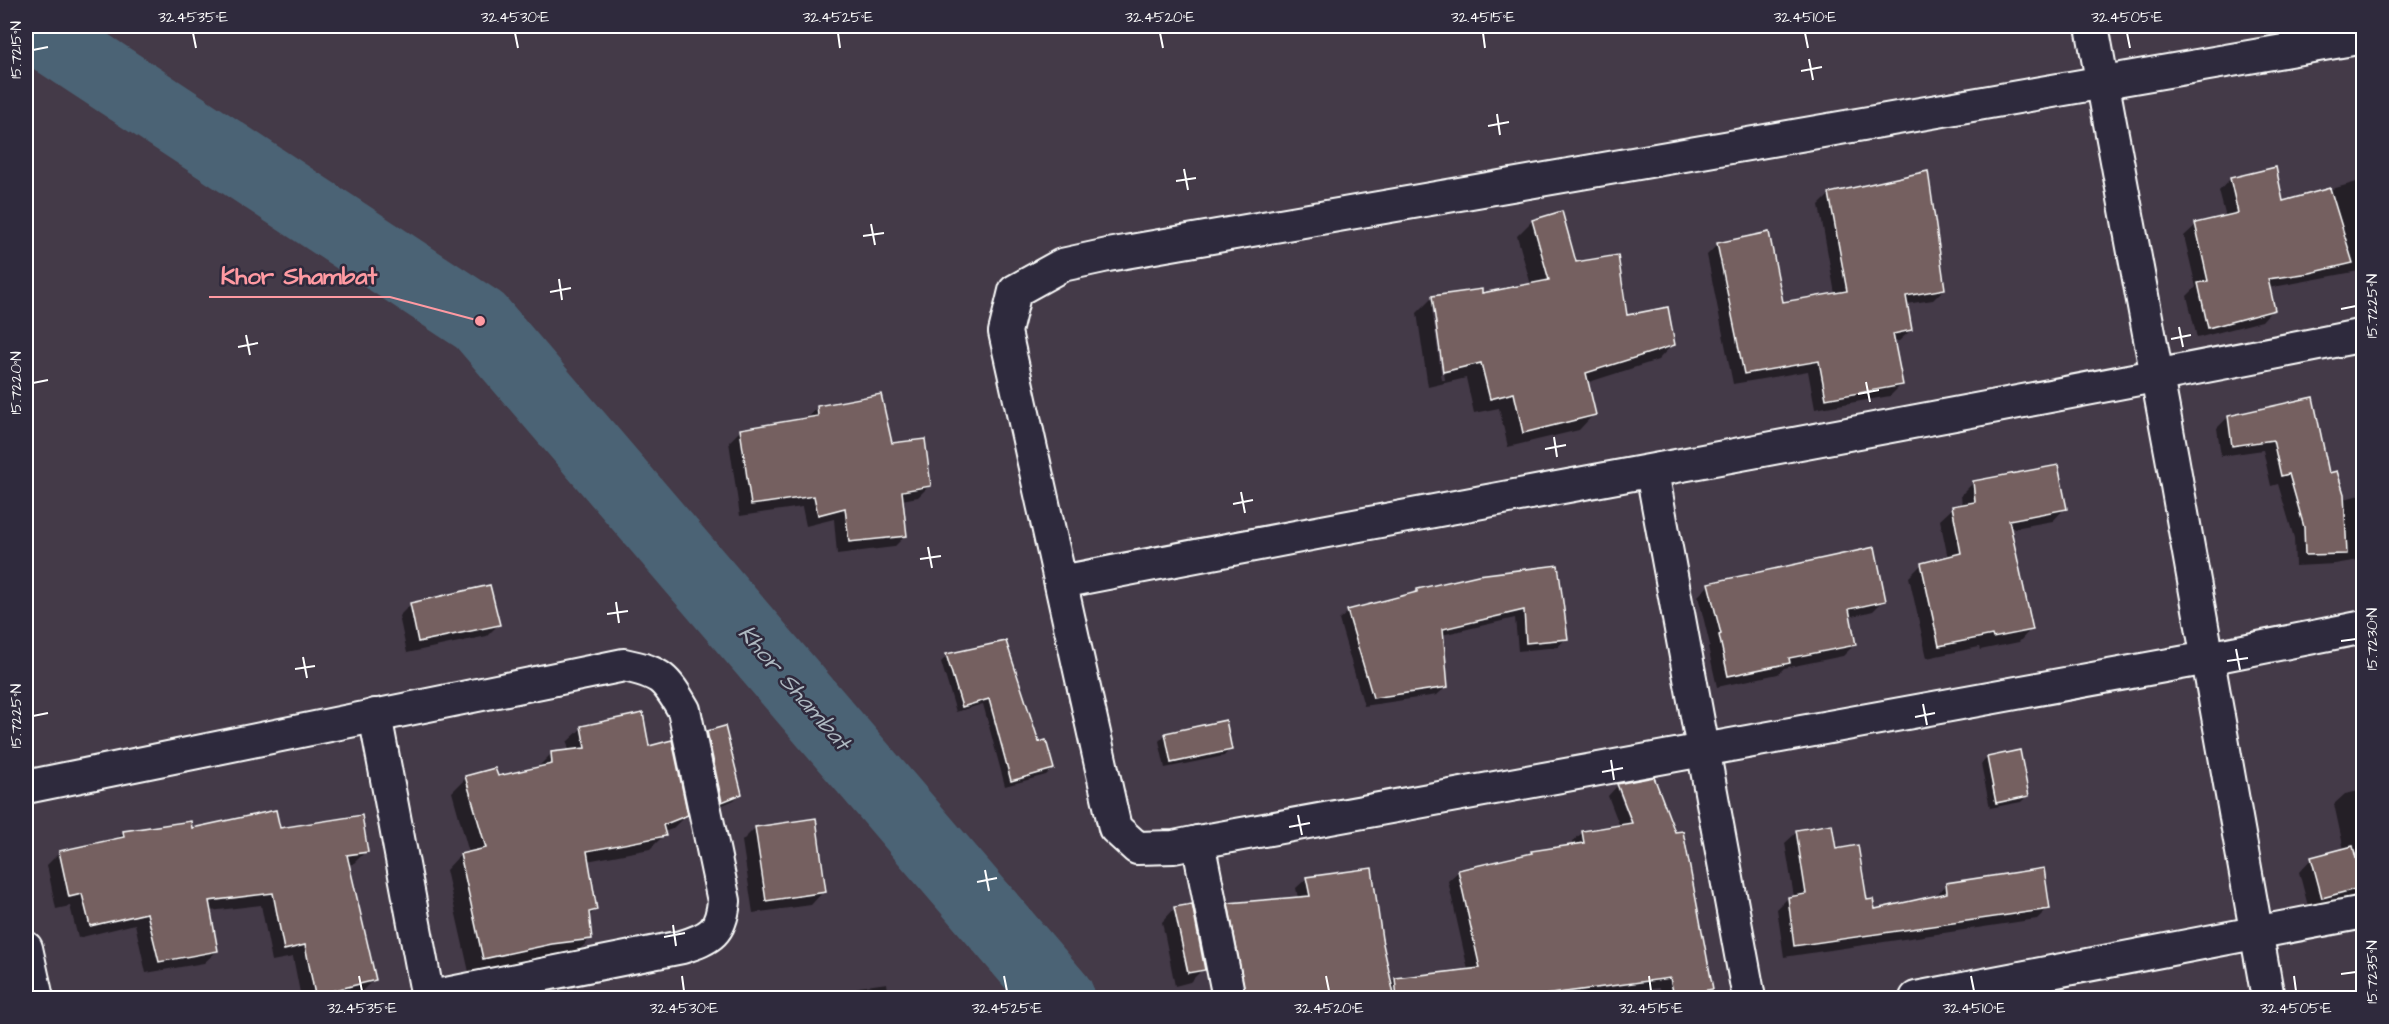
<svg xmlns="http://www.w3.org/2000/svg" width="2389" height="1024" font-family="'Architects Daughter',sans-serif">
  <style>
    .shadow { fill: #0007; fill-rule: evenodd }
    .lines { fill: none; stroke-linecap: round; stroke-linejoin: round }
    .river { stroke: #4b6475; stroke-width: 70 }
    .building { fill: #746160; stroke: #fff; stroke-width: 1.5 }
    .street-casing { stroke: #fff; stroke-width: 36 }
    .street { stroke: #2f2a3d; stroke-width: 32 }
    .ticks { fill: none; stroke: #fff; stroke-width: 2 }
    .labels { text-anchor: middle; dominant-baseline: central; stroke-width: 5; stroke-linejoin: round; paint-order: stroke }
    .water-label { font-size: 24px; font-style: italic; fill: #aeb9c1; stroke: #2f2a3d }
    .leader { fill: none; stroke: #ff9aa2; stroke-width: 2 }
    .callout-dot { fill: #ff9aa2; stroke: #2f2a3d; stroke-width: 2 }
    .callout-label { font-size: 24px; text-anchor: middle; font-weight: bold; fill: #ff9aa2; stroke: #2f2a3d; stroke-width: 5; stroke-linejoin: round; paint-order: stroke }
    .neatline { fill: none; stroke: #fff; stroke-width: 2 }
    .ticks-label { font-size: 15px; text-anchor: middle; fill: #fff }
  </style>
  <rect width="100%" height="100%" fill="#443a48"/>
  <filter id="ink" filterUnits="userSpaceOnUse"><feTurbulence type="fractalNoise" baseFrequency=".0167" numOctaves="2"/><feDisplacementMap in="SourceGraphic" scale="12" xChannelSelector="R" yChannelSelector="G"/><feConvolveMatrix kernelMatrix="1 2 1 2 8 2 1 2 1" color-interpolation-filters="sRGB"/></filter>
  <g filter="url(#ink)">
    <g class="shadow">
      <polygon points="2176,26 2215,26 2178,33"/>
      <polygon points="2230,179 2282,203 2364,180 2364,270 2268,288 2273,309 2262,321 2197,338 2187,296 2196,287 2184,236 2196,225 2226,218 2219,191"/>
      <polygon points="1830,194 1944,289 1933,300 1906,304 1911,330 1899,341 1893,342 1901,385 1890,396 1815,409 1808,371 1733,384 1707,255 1718,244 1782,304 1835,294 1819,205"/>
      <path d="M1532,221L1626,317L1673,344L1658,360L1586,383L1594,414L1579,430L1508,447L1499,408L1474,413L1466,378L1428,387L1417,313L1433,297L1481,294L1531,285L1517,236ZM1432,308H1435L1445,380H1442Z"/>
      <polygon points="2312,399 2328,475 2344,499 2364,494 2364,559 2335,564 2295,566 2294,538 2278,484 2271,486 2263,450 2221,456 2217,428 2228,417"/>
      <polygon points="817,408 890,445 930,485 918,497 902,500 906,535 894,547 837,554 834,519 806,526 802,507 740,516 729,442 741,430 805,420"/>
      <polygon points="1974,482 2065,508 2053,521 2009,529 2031,629 2019,642 1980,650 1979,647 1927,658 1909,577 1922,564 1948,558 1940,520 1953,508 1962,506 1961,495"/>
      <polygon points="1478,577 1566,638 1558,647 1518,651 1515,618 1442,635 1446,687 1437,695 1364,706 1339,620 1348,612 1414,594 1418,591"/>
      <polygon points="1709,585 1884,600 1873,611 1849,617 1854,645 1843,656 1784,668 1778,674 1717,687 1708,647 1710,645 1698,596"/>
      <polygon points="410,605 498,625 487,636 407,653 399,616"/>
      <polygon points="947,656 1038,744 1052,769 1046,775 1005,786 983,704 956,712 941,662"/>
      <polygon points="582,728 648,747 686,815 672,829 664,832 664,835 650,849 587,861 595,910 588,917 590,939 576,953 536,958 469,972 446,870 460,855 469,853 452,792 466,778 496,777 537,768 551,754 569,751 567,742"/>
      <polygon points="708,732 741,794 734,800 716,808 701,738"/>
      <polygon points="1166,734 1230,749 1224,756 1165,768 1159,741"/>
      <polygon points="1987,758 2027,796 2021,802 1990,808 1981,764"/>
      <path d="M1653,779L1674,834L1681,833L1711,988L1701,998H1662L1660,988L1578,998H1248L1242,970L1230,972L1219,914L1229,904L1298,898L1296,888L1307,878L1371,870L1381,939L1390,980L1468,970L1448,881L1459,871L1529,855L1532,852L1573,846L1572,842L1583,832L1620,827L1608,796L1618,785ZM1618,791H1622L1636,830L1634,831Z"/>
      <polygon points="2364,790 2364,850 2353,852 2361,887 2348,900 2309,910 2299,872 2312,858 2344,850 2334,804 2345,794"/>
      <polygon points="755,828 824,891 811,905 753,913 742,841"/>
      <polygon points="279,829 366,851 353,864 348,864 374,979 361,992 334,998 301,998 293,957 272,961 261,905 210,911 217,951 204,963 146,973 135,924 78,938 70,906 56,909 47,865 60,852 116,840 124,832"/>
      <polygon points="1797,832 1835,851 1873,911 1935,897 1946,884 2048,908 2037,919 1784,957 1777,909 1788,898 1794,897 1785,843"/>
      <polygon points="1175,908 1203,969 1190,982 1175,986 1162,922"/>
      <polygon points="887,983 889,998 847,998 859,987"/>
    </g>
    <g class="lines">
      <polyline class="river" points="32,26 480,321 1060,998"/>
    </g>
    <g class="building">
      <polygon points="2276,167 2283,201 2330,188 2353,263 2310,273 2268,279 2275,310 2208,328 2198,283 2208,281 2195,223 2238,213 2230,178"/>
      <polygon points="1928,171 1945,289 1906,296 1912,330 1893,334 1903,385 1826,399 1819,361 1744,374 1717,243 1769,232 1783,302 1847,291 1829,193"/>
      <polygon points="1562,211 1576,262 1618,255 1627,315 1668,307 1675,345 1586,373 1596,415 1523,433 1514,393 1490,399 1481,363 1443,372 1432,296 1482,289 1482,293 1549,280 1532,220"/>
      <polygon points="881,394 892,443 925,439 931,486 902,491 907,536 849,542 845,508 818,515 814,496 751,505 740,429 818,416 817,406"/>
      <polygon points="2313,397 2329,473 2337,471 2344,494 2347,554 2305,555 2304,527 2289,474 2281,476 2273,440 2232,446 2228,416"/>
      <polygon points="2058,465 2067,509 2009,520 2033,630 1993,638 1992,635 1939,646 1921,563 1961,553 1952,506 1975,502 1973,481"/>
      <polygon points="1875,547 1886,601 1849,609 1856,645 1789,658 1790,663 1728,676 1719,635 1721,634 1708,583"/>
      <polygon points="1558,565 1568,639 1526,643 1524,610 1443,629 1448,687 1373,698 1347,610 1417,592 1417,589 1478,575"/>
      <polygon points="490,585 500,625 418,642 410,603"/>
      <polygon points="1006,641 1039,742 1046,740 1054,769 1011,781 989,699 962,707 946,654"/>
      <polygon points="643,713 649,746 672,740 688,815 663,825 666,836 587,851 597,910 589,912 592,939 552,944 483,959 460,854 486,848 465,776 495,768 498,776 552,764 551,752 585,748 581,726"/>
      <polygon points="1226,720 1232,750 1171,763 1165,733"/>
      <polygon points="725,726 742,794 722,802 707,731"/>
      <polygon points="2020,750 2029,796 1996,803 1987,757"/>
      <polygon points="1654,777 1675,832 1683,831 1713,989 1674,996 1670,978 1544,995 1544,999 1397,999 1395,978 1480,968 1458,870 1532,853 1531,851 1584,843 1582,831 1632,823 1617,784"/>
      <polygon points="276,810 280,828 362,815 368,852 347,855 376,980 315,995 305,945 284,950 273,893 209,901 218,951 159,962 147,913 90,926 82,894 69,897 59,851 124,837 123,831 191,821 192,828"/>
      <polygon points="816,818 826,892 766,901 755,827"/>
      <polygon points="1832,824 1836,849 1858,845 1867,900 1873,899 1875,909 1947,893 1946,883 2044,868 2050,909 1794,946 1788,897 1806,894 1796,830"/>
      <polygon points="2353,846 2363,887 2322,898 2311,857"/>
      <polygon points="1372,868 1382,939 1395,999 1246,999 1228,903 1310,896 1306,877"/>
      <polygon points="1192,904 1205,970 1188,973 1174,907"/>
    </g>
    <g class="lines">
      <g class="street-casing">
        <g id="street">
          <polyline points="2092,26 2172,457 2268,998"/>
          <polyline points="2364,37 1108,255 1062,265 1015,291 1005,332 1115,828 1137,848 1174,847 1198,842 2208,658 2364,627"/>
          <polyline points="1652,472 1749,998"/>
          <path d="M1061,582C1495,497 1930,422 2364,335"/>
          <polyline points="375,715 428,998"/>
          <path d="M26,787L624,665C661,673 665,677 684,710L724,901C721,932 711,938 682,947L426,998"/>
          <polyline points="1198,842 1229,998"/>
          <polyline points="26,948 37,998"/>
          <polyline points="1916,998 2364,912"/>
        </g>
      </g>
      <use href="#street" class="street"/>
    </g>
  </g>
  <path class="ticks" d="M193,33L196,48M515,33L518,48M838,33L840,48M1160,33L1163,48M1483,33L1485,48M1805,33L1808,48M2127,33L2130,48M33,50L48,47M1809,59L1813,80M1801,71L1822,67M1497,114L1500,135M1488,126L1509,122M1184,169L1188,190M1176,181L1196,178M871,224L875,245M863,236L884,233M559,279L562,300M550,292L571,288M2341,309L2356,306M2179,327L2183,347M246,335L250,355M2171,339L2191,335M238,347L258,343M1866,382L1870,402M33,383L48,380M1858,394L1879,390M1554,437L1557,457M1545,449L1566,445M1241,492L1245,513M1233,504L1253,500M928,547L932,568M920,559L941,556M616,602L619,623M607,614L628,611M2341,641L2356,639M2236,649L2240,670M303,657L307,678M2227,661L2248,658M295,669L315,666M1923,704L1927,725M33,716L48,713M1915,717L1935,713M1611,760L1614,780M1602,772L1623,768M1298,815L1302,835M1289,827L1310,823M985,870L989,891M977,882L997,878M673,925L676,946M664,937L685,933M2341,974L2356,972M359,976L362,991M682,976L684,991M1004,976L1007,991M1326,976L1329,991M1649,976L1651,991M1971,976L1974,991M2294,976L2296,991"/>
  <g class="labels">
    <g class="water-label">
      <text transform="translate(794 688) rotate(49)">Khor Shambat</text>
    </g>
  </g>
  <path class="leader" d="M480 321L390 297H209"/>
  <circle class="callout-dot" cx="480" cy="321" r="6"/>
  <g class="callout-label">
    <text x="299" y="284">Khor Shambat</text>
  </g>
  <rect width="2389" height="1024" fill="none" stroke="#2f2a3d" stroke-width="66"/>
  <rect x="33" y="33" width="2323" height="958" class="neatline"/>
  <g class="ticks-label">
    <text x="193" y="22">32.4535°E</text>
    <text x="515" y="22">32.4530°E</text>
    <text x="838" y="22">32.4525°E</text>
    <text x="1160" y="22">32.4520°E</text>
    <text x="1483" y="22">32.4515°E</text>
    <text x="1805" y="22">32.4510°E</text>
    <text x="2127" y="22">32.4505°E</text>
    <text transform="translate(16 50) rotate(-90)" y="5">15.7215°N</text>
    <text transform="translate(2372 306) rotate(-90)" y="5">15.7225°N</text>
    <text transform="translate(16 383) rotate(-90)" y="5">15.7220°N</text>
    <text transform="translate(2372 639) rotate(-90)" y="5">15.7230°N</text>
    <text transform="translate(16 716) rotate(-90)" y="5">15.7225°N</text>
    <text transform="translate(2372 972) rotate(-90)" y="5">15.7235°N</text>
    <text x="362" y="1013">32.4535°E</text>
    <text x="684" y="1013">32.4530°E</text>
    <text x="1007" y="1013">32.4525°E</text>
    <text x="1329" y="1013">32.4520°E</text>
    <text x="1651" y="1013">32.4515°E</text>
    <text x="1974" y="1013">32.4510°E</text>
    <text x="2296" y="1013">32.4505°E</text>
  </g>
</svg>
